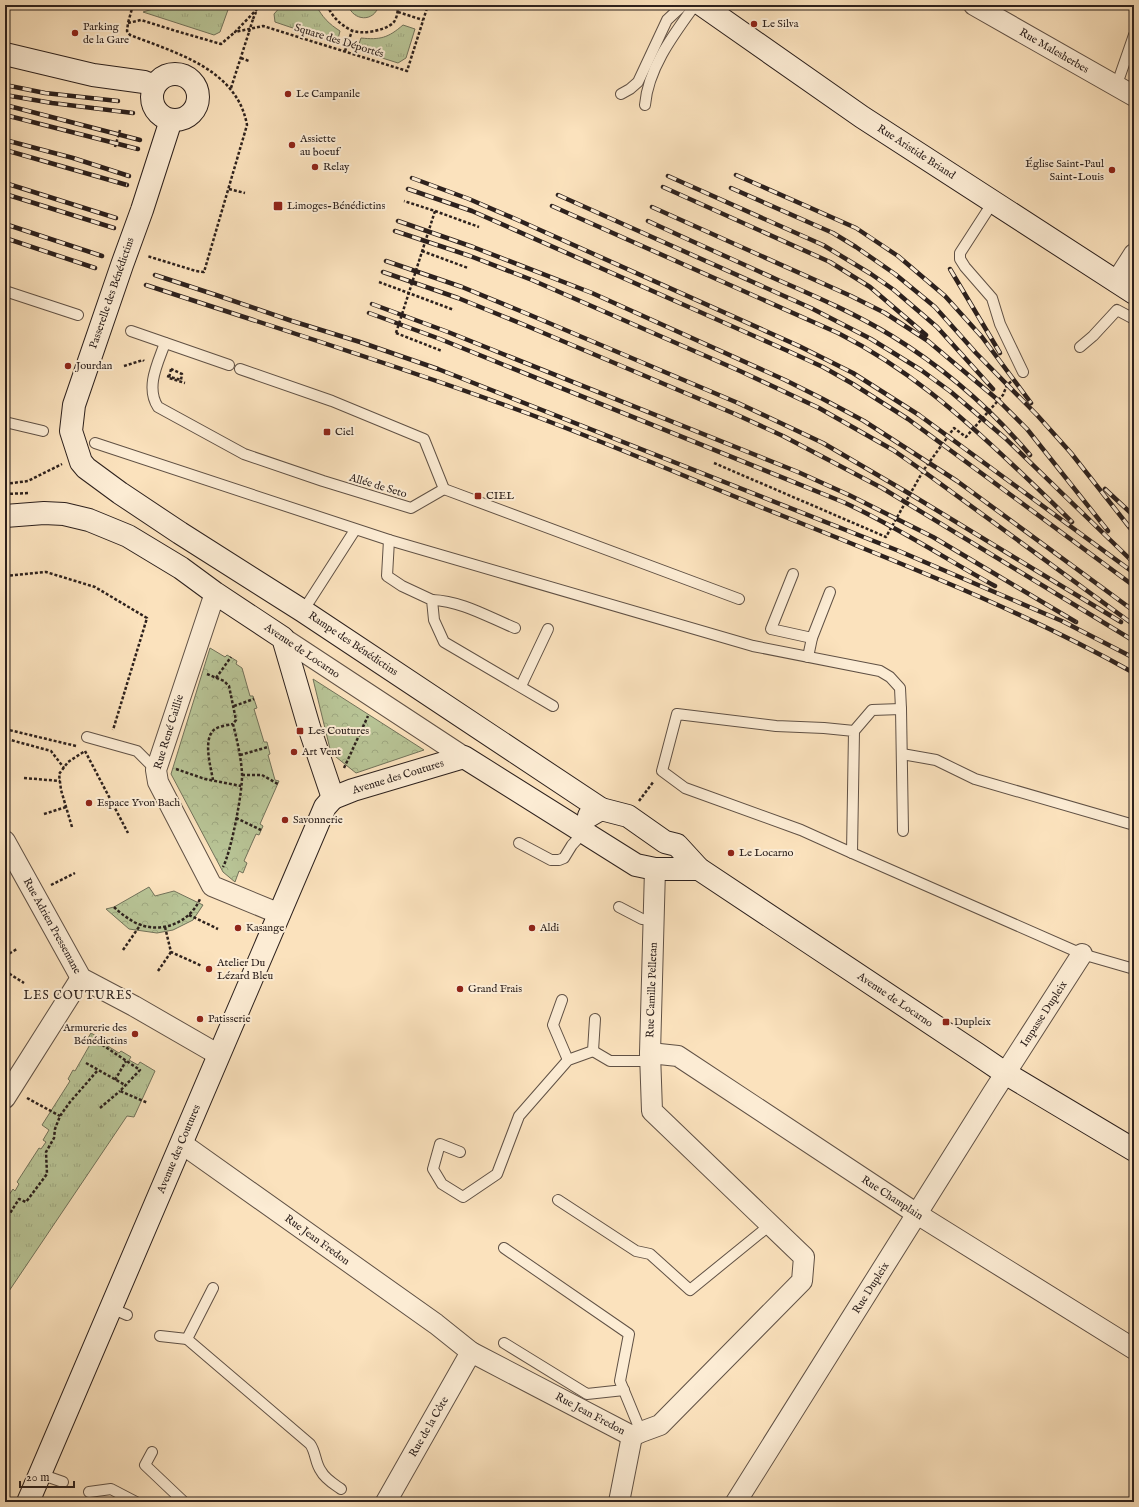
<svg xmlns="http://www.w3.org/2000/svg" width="1139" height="1507" font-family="'IM FELL English',serif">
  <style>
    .grass { fill: url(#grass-tufts); stroke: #72725a }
    .park { fill: url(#park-crowns); stroke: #72725a }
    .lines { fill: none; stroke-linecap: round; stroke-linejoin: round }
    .lane-casing { stroke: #605145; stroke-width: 12 }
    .street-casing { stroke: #605145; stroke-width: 22 }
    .secondary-casing { stroke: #2d211d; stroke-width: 24 }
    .path { stroke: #2d211d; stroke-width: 2.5; stroke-dasharray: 3 2; stroke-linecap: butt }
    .lane { stroke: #fcecd4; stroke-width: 10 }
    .street { stroke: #fcecd4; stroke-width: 20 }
    .secondary { stroke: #fcecd4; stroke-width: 22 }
    .rail-casing { stroke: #2d211d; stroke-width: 4.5 }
    .rail { stroke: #fcecd4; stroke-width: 3; stroke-dasharray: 9; stroke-linecap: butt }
    .path-bridge { stroke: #2d211d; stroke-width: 2.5; stroke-dasharray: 3 2; stroke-linecap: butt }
    .poi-dot { fill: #8f2418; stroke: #fcecd4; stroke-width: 1.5 }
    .labels { text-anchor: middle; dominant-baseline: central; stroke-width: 4; stroke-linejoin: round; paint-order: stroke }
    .poi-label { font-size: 11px; fill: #2d211d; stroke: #fcecd4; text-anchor: start }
    .street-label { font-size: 11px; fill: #2d211d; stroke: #fcecd4 }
    .neighbourhood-label { font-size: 12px; letter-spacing: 1px; fill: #2d211d; stroke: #fcecd4 }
  </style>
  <defs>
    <pattern id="grass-tufts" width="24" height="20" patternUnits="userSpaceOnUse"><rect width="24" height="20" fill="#b8c496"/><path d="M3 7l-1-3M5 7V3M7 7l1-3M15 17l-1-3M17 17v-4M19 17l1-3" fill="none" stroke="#9ea881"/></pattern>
    <pattern id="park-crowns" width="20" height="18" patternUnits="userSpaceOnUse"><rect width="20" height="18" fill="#b8c496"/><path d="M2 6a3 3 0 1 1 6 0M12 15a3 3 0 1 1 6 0" fill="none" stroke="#9ea881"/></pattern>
  </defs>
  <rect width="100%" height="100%" fill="#fbe2bd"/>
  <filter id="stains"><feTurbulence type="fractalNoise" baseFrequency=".005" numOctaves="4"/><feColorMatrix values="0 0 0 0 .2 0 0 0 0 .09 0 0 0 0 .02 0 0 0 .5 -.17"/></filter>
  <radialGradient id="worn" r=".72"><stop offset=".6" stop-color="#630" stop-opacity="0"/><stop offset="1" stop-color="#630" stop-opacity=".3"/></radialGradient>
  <g class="grass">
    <polygon points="166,5 232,5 229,7 220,32 214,35 143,12"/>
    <path d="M282,5H316C322,17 329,24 340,31L337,43L275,22L274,14Z"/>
    <path d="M348,5H379C374,23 353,21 348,5Z"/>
    <path d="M403,25L415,29L406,58L398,63L357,50L361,38C380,40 388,38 403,25Z"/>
    <polygon points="91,1033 105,1041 103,1043 119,1053 121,1051 131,1057 129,1060 138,1065 140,1062 155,1071 134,1117 127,1116 5,1297 5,1201 13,1189 15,1191 19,1184 17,1182 39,1148 41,1149 46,1142 43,1140 49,1130 42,1125 70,1081 68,1079 73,1070 75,1071 92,1041 88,1038"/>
  </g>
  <g class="park">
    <polygon points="210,648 225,657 227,655 237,661 236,664 242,668 250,696 253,696 257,708 254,709 264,742 267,742 270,754 268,755 275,780 279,781 260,824 263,826 259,835 256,834 244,861 247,863 243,873 239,871 235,882 223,872 171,774"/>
    <polygon points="313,679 424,750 356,773 331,753"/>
    <polygon points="149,887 155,896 174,891 203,905 193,920 173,930 157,933 129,929 106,909 114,907"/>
  </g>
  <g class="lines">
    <g class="lane-casing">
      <g id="lane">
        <polyline points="1116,87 1134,35"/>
        <polyline points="621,94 630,89 638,82 667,20 683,5"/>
        <path d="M645,105C648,68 674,34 695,5"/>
        <polyline points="993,202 960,253 960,259 965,267 992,298 1000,324 1023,372"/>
        <polyline points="5,291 78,315"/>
        <polyline points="131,331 229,365"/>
        <path d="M165,343C158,363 145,387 158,407L244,454L323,481L411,508L444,489L424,439L332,401L240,369"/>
        <polyline points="1080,347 1093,336 1117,310 1134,319"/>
        <polyline points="5,422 43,431"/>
        <polyline points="95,443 389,540 753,646 880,671 890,677 900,688 901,709"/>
        <polyline points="444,489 739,599"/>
        <polyline points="389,540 387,576 402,586 432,600 434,620 444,642 553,706"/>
        <polyline points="793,574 771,629 812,638"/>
        <path d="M432,600C462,601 488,617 515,628"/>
        <polyline points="303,611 355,530"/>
        <polyline points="808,657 812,638 830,592"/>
        <polyline points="521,686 548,629"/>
        <polyline points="854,731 824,728 776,726 677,714 662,771 685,788 801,830 852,853 854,731 872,710 901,709 903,831"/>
        <polyline points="87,737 137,751 156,770"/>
        <polyline points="902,754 936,760 975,779 1134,825"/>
        <polyline points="519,843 551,860 559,860 564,858 572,845 583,833"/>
        <polyline points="852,853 1082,954 1134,969"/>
        <polyline points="619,907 642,919 654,920"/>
        <polyline points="562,1000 553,1025 568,1060"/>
        <polyline points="593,1051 610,1061 651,1061"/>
        <polyline points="460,1152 440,1144 433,1169 442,1184 463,1197 497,1174 519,1116 568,1060 593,1051 595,1019"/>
        <polyline points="558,1200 636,1251 650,1254 690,1290 770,1225"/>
        <polyline points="504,1248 629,1334 620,1381 641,1432"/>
        <path d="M213,1288L187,1339L310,1444C316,1452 315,1463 321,1471C325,1479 334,1484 341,1489"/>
        <polyline points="111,1308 127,1315"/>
        <polyline points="160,1336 187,1339"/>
        <polyline points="504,1343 587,1394 624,1390"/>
        <polyline points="152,1452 145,1465 184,1502"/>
        <polyline points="40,1474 63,1482"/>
        <polyline points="89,1492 111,1489 136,1502"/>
      </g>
    </g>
    <g class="street-casing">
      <g id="street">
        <polyline points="974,5 1134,96"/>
        <polyline points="1116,282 1134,254"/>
        <polyline points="215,593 156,770 158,782 212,886 280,914"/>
        <polyline points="283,638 464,757"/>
        <polyline points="5,841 81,978 134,1006 219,1055"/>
        <polyline points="650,1053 678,1056 917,1214 1134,1349"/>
        <polyline points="5,1098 81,978"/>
        <polyline points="181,1143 436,1324 471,1352 632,1436"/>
        <polyline points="632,1436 641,1432 660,1425 802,1281 804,1257 652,1111 650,1053 655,869"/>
        <polyline points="386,1502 471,1352"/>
        <polyline points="619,1502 632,1436"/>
        <polyline points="736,1502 992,1094 1082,954"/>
      </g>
    </g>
    <g class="secondary-casing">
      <g id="secondary">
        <polyline points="702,5 862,117 1134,293"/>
        <polyline points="5,54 93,75 144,82 154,86"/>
        <circle cx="175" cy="97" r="23"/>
        <polyline points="171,120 142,210 122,265 74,405 71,431 81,462 86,468 120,493 180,533 303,611 601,809"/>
        <polyline points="5,516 44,513 64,514 89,520 128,536 181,568 215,593 283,638 309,727 333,798 353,790 464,757 636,865 655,869 699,869"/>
        <polyline points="589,816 601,809 628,816 665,842 677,845 699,869 977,1054 1005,1073 1134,1150"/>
        <polyline points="28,1502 325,807 333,798"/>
      </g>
    </g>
    <g class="path">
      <path d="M133,5L128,23L127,31L130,35C176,53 237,69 247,125L204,272L196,271L147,256"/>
      <polyline points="261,5 235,32 263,26 407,71 428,5"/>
      <path d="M327,5C332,16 339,24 351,30C361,35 384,31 393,23C397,19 398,11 398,5"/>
      <polyline points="133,8 141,5"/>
      <polyline points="398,12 423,20"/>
      <polyline points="253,19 256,12"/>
      <polyline points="128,23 141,20 176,31 221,44 235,32"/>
      <polyline points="345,51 352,31"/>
      <polyline points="241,58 249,61"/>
      <polyline points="231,88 249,32"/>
      <polyline points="115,147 120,130"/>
      <polyline points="229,189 245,193"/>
      <polyline points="435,211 479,227"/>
      <polyline points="422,251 468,268"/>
      <polyline points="379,282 454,310"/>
      <polyline points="396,333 442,351"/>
      <polyline points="124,366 143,360 144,361"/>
      <polyline points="167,376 181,380 182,374 171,369"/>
      <polyline points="714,463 886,537 923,471 954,428 966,437 1003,395 1007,385 1013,380"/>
      <polyline points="5,484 28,481 62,464"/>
      <polyline points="5,494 30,493"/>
      <polyline points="5,576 46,572 95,587 147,618 113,730"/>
      <path d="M207,674L224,681L229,686L236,720L233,724C237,740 241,757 242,773C243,791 231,852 223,867"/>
      <polyline points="216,678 231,657"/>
      <polyline points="234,706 254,699"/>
      <polyline points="5,729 76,746"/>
      <polyline points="7,739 51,751 64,768"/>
      <polyline points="85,751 128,833"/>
      <polyline points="240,755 268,747"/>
      <polyline points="344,768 368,716"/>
      <polyline points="176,769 205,779 241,786"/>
      <polyline points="242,775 262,775 278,784"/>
      <polyline points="24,778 60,781"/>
      <path d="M213,780C211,768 202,738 215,729C220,726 228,725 233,724"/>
      <polyline points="639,801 654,781"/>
      <polyline points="44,814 66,807"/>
      <polyline points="236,818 261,830"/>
      <polyline points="72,827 61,790 59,774 68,762 85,751"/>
      <polyline points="51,885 75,873"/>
      <path d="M114,907C120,913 127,918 134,922C159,935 189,924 200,899"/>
      <polyline points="189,915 218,929"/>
      <polyline points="165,927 171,952 202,966"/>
      <polyline points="123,950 141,924"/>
      <polyline points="5,956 17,949"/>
      <polyline points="5,971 24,983"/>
      <polyline points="158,971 171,952"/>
      <polyline points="98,1042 140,1070 120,1091 148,1103"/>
      <polyline points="86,1063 125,1085"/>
      <polyline points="115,1080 126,1061"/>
      <polyline points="27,1098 60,1116"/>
      <polyline points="100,1108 120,1091"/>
      <polyline points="5,1221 19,1199 26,1202 47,1174 46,1152 54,1138 55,1129 60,1116 70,1102 98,1070"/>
    </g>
    <use href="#lane" class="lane"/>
    <use href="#street" class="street"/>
    <use href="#secondary" class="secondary"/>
    <g class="rail-casing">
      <g id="rail">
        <polyline points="5,85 45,93 118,101"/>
        <polyline points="5,95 52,103 133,113"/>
        <polyline points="5,105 140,140"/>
        <polyline points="5,115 138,149"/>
        <polyline points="5,140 73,158 129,176"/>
        <polyline points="5,150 127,185"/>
        <polyline points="736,175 856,228 898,256 945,296 982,337 1031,403"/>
        <polyline points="668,176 823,245 871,274 894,290 937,327 993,389"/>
        <polyline points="412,178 469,199 520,221 799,346 853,373 919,415 1134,573"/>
        <polyline points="5,183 116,218"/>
        <polyline points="663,187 830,262 870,287 926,335"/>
        <polyline points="731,188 833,233 856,247 895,274 935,307 976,353 1037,415 1071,453 1134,533"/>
        <polyline points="408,189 472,211 788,351 823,367 853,384 908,419 1134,586"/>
        <polyline points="5,194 114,228"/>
        <polyline points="558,195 811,308 871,339 921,370 951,392 1005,438 1134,563"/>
        <path d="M552,206L838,333C907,368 959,414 1015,467C1034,485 1053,503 1072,522"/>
        <polyline points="652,207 851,296 885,313 928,341 998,400 1027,429 1108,531"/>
        <polyline points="398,221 473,247 592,293 785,380 823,399 864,421 957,481 1134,611"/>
        <path d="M648,221C691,241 734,260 778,280C817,297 856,314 892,336C944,368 991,409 1030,455"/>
        <polyline points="5,224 102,256"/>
        <polyline points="395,231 470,256 532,280 740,371 819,408 893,450 923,471 1134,625"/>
        <polyline points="5,238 95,268"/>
        <polyline points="386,261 462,287 530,315 738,403 823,443 910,494 1121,622"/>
        <polyline points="950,269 1000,353"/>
        <polyline points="383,272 458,298 527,326 735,414 783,436 882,488 1134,641"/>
        <polyline points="155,275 219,296 292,321 360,342 438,369 899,551 1062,621 1134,658"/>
        <path d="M146,285C267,325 390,363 510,407C602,440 692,480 783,516C902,564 1022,610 1134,673"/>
        <polyline points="372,304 448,332 798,472 849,495 933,537 1076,622"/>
        <path d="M369,313L440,339L843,502C896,526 944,558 995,586"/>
        <polyline points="1105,489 1134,516"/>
      </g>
    </g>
    <use href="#rail" class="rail"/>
    <g class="path-bridge">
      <polyline points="249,32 253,19"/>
      <polyline points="396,333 435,211 404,201"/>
      <polyline points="171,369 169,378 185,383"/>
    </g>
  </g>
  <g class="poi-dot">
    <circle cx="754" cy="24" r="4"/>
    <circle cx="75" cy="33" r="4"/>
    <circle cx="288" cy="94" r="4"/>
    <circle cx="292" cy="145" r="4"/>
    <circle cx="315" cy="167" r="4"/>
    <circle cx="1112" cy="170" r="4"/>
    <rect x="273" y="201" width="10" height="10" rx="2"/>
    <circle cx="68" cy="366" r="4"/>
    <rect x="323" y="428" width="8" height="8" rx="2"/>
    <rect x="474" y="492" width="8" height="8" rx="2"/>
    <rect x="296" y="727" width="8" height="8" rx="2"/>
    <circle cx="294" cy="752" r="4"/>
    <circle cx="89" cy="803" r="4"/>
    <circle cx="285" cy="820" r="4"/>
    <circle cx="731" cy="853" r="4"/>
    <circle cx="238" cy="928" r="4"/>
    <circle cx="532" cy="928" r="4"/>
    <circle cx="209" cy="969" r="4"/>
    <circle cx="460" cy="989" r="4"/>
    <circle cx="200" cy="1019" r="4"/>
    <rect x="942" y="1018" width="8" height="8" rx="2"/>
    <circle cx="135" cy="1034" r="4"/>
  </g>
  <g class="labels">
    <g class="poi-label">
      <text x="762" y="24">Le Silva</text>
      <text x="83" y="27">Parking<tspan x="83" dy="13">de la Gare</tspan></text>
      <text x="296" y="94">Le Campanile</text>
      <text x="300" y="139">Assiette<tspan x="300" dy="13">au boeuf</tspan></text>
      <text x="1104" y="164" text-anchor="end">Église Saint-Paul<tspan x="1104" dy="13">Saint-Louis</tspan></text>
      <text x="323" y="167">Relay</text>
      <text x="287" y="206">Limoges-Bénédictins</text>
      <text x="76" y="366">Jourdan</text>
      <text x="335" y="432">Ciel</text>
      <text x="486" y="496">CIEL</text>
      <text x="308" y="731">Les Coutures</text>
      <text x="302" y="752">Art Vent</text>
      <text x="97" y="803">Espace Yvon Bach</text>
      <text x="293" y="820">Savonnerie</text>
      <text x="739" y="853">Le Locarno</text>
      <text x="246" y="928">Kasange</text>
      <text x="540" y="928">Aldi</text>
      <text x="217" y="963">Atelier Du<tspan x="217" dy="13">Lézard Bleu</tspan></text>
      <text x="468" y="989">Grand Frais</text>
      <text x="208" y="1019">Patisserie</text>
      <text x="954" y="1022">Dupleix</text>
      <text x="127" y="1028" text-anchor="end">Armurerie des<tspan x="127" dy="13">Bénédictins</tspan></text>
    </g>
    <g class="street-label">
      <text transform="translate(339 41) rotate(17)">Square des Déportés</text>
      <text transform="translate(1054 51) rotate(30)">Rue Malesherbes</text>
      <text transform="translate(916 152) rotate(33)">Rue Aristide Briand</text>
      <text transform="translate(112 293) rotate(-71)">Passerelle des Bénédictins</text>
      <text transform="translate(378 486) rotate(17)">Allée de Seto</text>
      <text transform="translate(353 644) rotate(34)">Rampe des Bénédictins</text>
      <text transform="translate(302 651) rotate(34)">Avenue de Locarno</text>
      <text transform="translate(169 732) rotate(-73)">Rue René Caillie</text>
      <text transform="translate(398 777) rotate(-17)">Avenue des Coutures</text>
      <text transform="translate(52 926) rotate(61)">Rue Adrien Pressemane</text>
      <text transform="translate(652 990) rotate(-88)">Rue Camille Pelletan</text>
      <text transform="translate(895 1000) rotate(34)">Avenue de Locarno</text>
      <text transform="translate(1044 1014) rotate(-57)">Impasse Dupleix</text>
      <text transform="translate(179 1149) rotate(-67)">Avenue des Coutures</text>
      <text transform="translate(892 1198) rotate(33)">Rue Champlain</text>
      <text transform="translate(317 1240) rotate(36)">Rue Jean Fredon</text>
      <text transform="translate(871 1288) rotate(-58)">Rue Dupleix</text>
      <text transform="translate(590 1414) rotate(28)">Rue Jean Fredon</text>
      <text transform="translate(429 1427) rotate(-60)">Rue de la Côte</text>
    </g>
    <g class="neighbourhood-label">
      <text x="78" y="995">LES COUTURES</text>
    </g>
  </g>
  <rect width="1139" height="1507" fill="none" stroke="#fbe2bd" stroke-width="20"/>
  <rect x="6" y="6" width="1127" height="1495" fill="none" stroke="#2d211d" stroke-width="2"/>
  <rect x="10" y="10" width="1119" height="1487" fill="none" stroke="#2d211d"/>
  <path d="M20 1481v6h54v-6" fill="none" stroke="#2d211d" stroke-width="2"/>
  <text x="26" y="1481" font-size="12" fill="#2d211d" stroke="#fcecd4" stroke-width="3" paint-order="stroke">20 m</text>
  <rect width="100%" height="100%" filter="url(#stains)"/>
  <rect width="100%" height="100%" fill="url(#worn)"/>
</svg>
